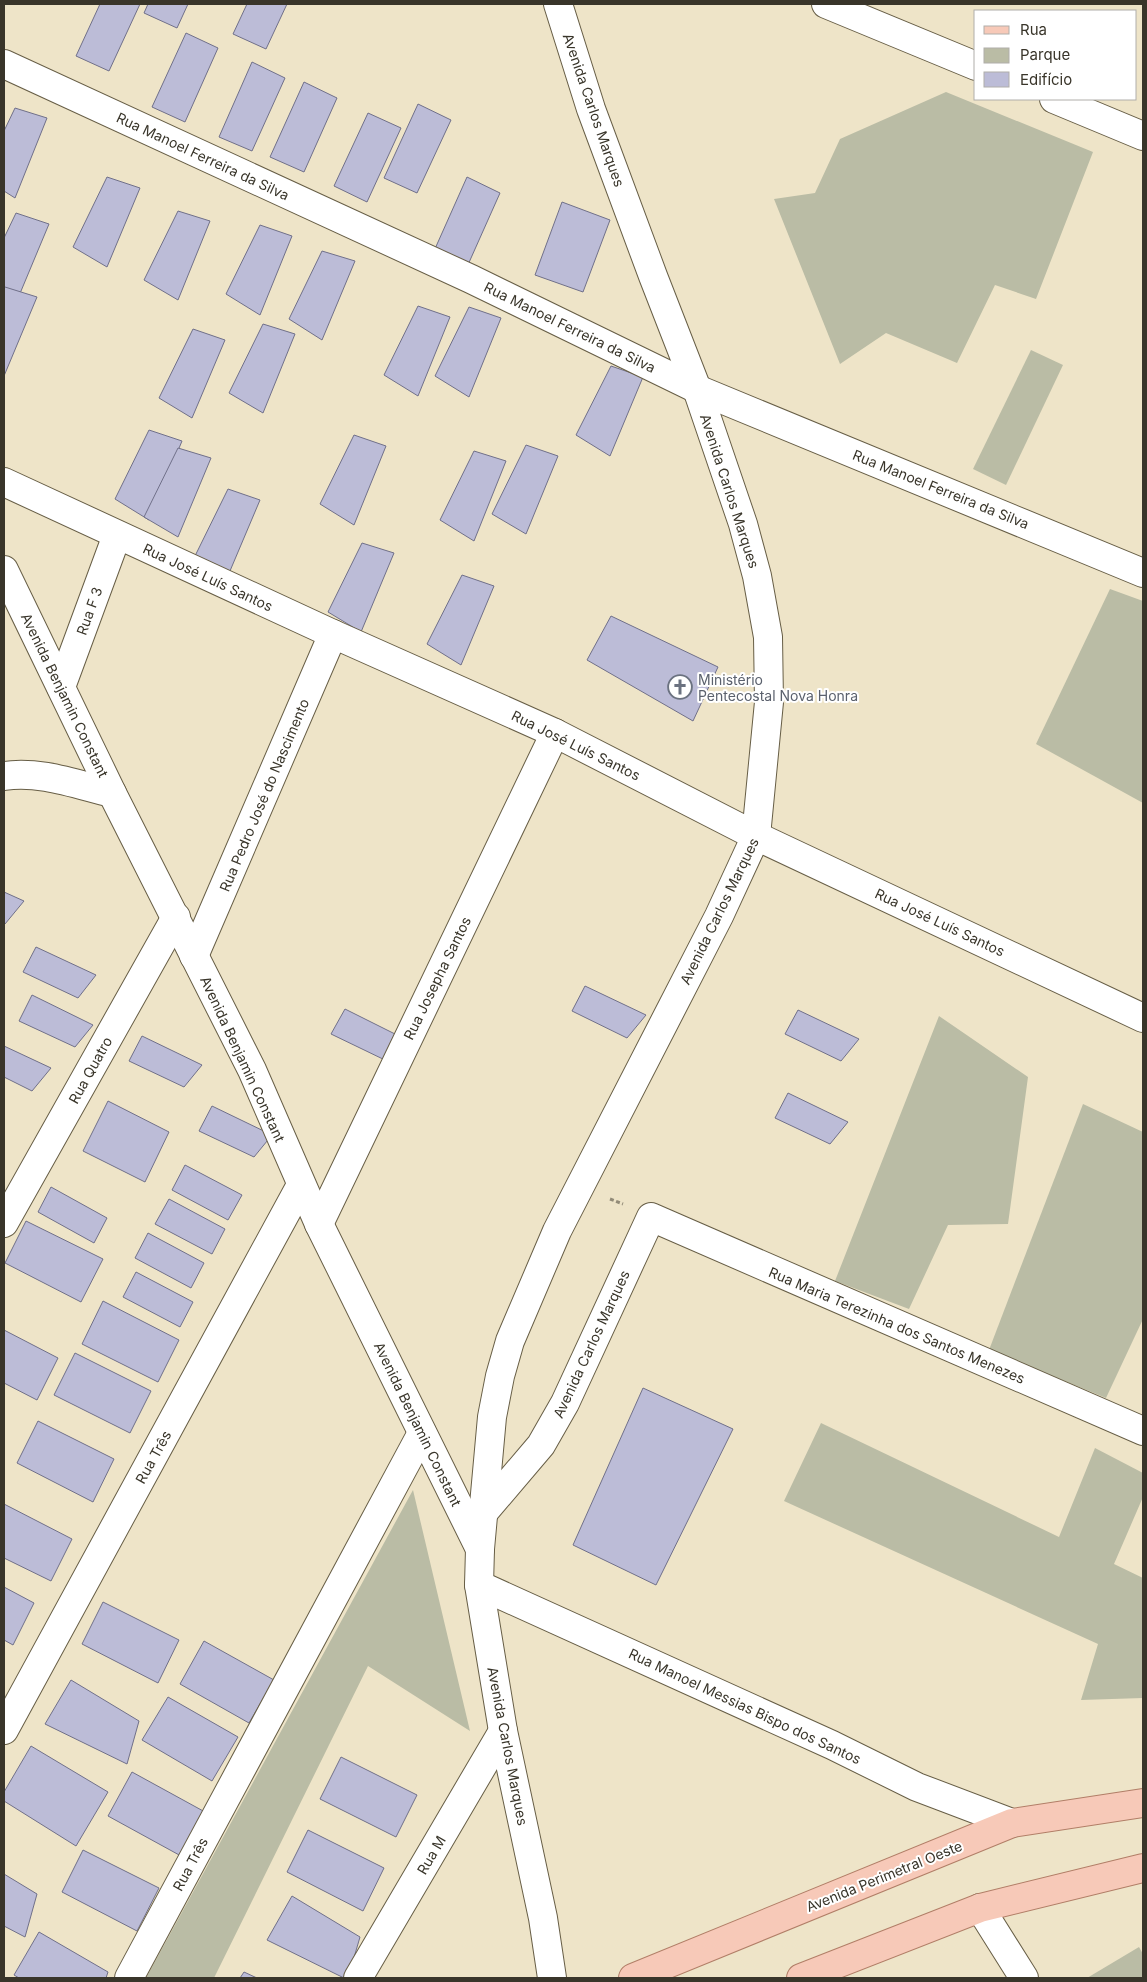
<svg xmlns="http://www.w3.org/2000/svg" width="1147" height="1982" font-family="Inter,sans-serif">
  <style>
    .green { fill: #babca5 }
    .building { fill: #bcbcd7; stroke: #707089 }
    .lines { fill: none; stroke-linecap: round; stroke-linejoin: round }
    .minor-casing { stroke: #675e46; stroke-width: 30 }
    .major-casing { stroke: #b17e67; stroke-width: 30 }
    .path { stroke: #928b78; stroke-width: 3; stroke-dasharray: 4 2.5; stroke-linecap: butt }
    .minor { stroke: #fff; stroke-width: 28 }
    .major { stroke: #f7c9b8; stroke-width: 28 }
    .labels { text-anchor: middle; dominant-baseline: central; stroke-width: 4; stroke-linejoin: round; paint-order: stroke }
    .street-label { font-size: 14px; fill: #39352a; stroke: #fff }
    .worship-label { font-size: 14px; fill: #5b616d; stroke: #fff; text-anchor: start }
  </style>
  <rect width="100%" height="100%" fill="#eee4c8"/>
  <g class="green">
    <polygon points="946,92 1093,152 1036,299 995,285 957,363 886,333 840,364 774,199 815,193 840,139"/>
    <polygon points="1031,350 1063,365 1006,485 973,469"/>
    <polygon points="1110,589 1143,601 1143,803 1036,744"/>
    <polygon points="939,1016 1028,1077 1008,1224 948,1225 909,1309 835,1281"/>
    <polygon points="1083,1104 1143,1132 1143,1319 1106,1398 989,1350"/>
    <polygon points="821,1423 1059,1537 1095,1448 1143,1473 1143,1497 1114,1564 1143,1578 1143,1698 1081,1700 1098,1644 784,1501"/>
    <polygon points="413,1490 470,1731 368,1666 214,1978 146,1978"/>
    <polygon points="1139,1947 1143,1954 1143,1978 1087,1978"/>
  </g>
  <g class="building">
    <polygon points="100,4 140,4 109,71 76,56"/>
    <polygon points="148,4 188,4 177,28 144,13"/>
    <polygon points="247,4 287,4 266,49 233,34"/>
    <polygon points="186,33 218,48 185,122 152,107"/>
    <polygon points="252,62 285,78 252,151 219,137"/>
    <polygon points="304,82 337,98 304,172 270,157"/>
    <polygon points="418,104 451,120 417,193 384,178"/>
    <polygon points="15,108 47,118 15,198 4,191 4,131"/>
    <polygon points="368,113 401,128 367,202 334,186"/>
    <polygon points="107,177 140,188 107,267 73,247"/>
    <polygon points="467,177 500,193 467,267 434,251"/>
    <polygon points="562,202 610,220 583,292 535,275"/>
    <polygon points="178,211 210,221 178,300 144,280"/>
    <polygon points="16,213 49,224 16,303 4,295 4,238"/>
    <polygon points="260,225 292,236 260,315 226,294"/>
    <polygon points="322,251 355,261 322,340 289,319"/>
    <polygon points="5,287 37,297 4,376 4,288"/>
    <polygon points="418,306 450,317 418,396 384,375"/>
    <polygon points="469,307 501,318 469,397 435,376"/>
    <polygon points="263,324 295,334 263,413 229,393"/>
    <polygon points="193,329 225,340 192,418 159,398"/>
    <polygon points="611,366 643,377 610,456 576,435"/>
    <polygon points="149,430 182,441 149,520 115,499"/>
    <polygon points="354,435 386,446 354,525 320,504"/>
    <polygon points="526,445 558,456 526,534 492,514"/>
    <polygon points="178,448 211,458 178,537 144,517"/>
    <polygon points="474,451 506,461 474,541 440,520"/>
    <polygon points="228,489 260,500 227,578 194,558"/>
    <polygon points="362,543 394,553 361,632 328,612"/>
    <polygon points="462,575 494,586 461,665 427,644"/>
    <polygon points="611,616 718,667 693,721 587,660"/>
    <polygon points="4,892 24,901 5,924 4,923"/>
    <polygon points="36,947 96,975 78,998 23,972"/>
    <polygon points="585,986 646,1015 627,1038 572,1011"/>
    <polygon points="32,995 93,1025 75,1047 19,1021"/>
    <polygon points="345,1009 405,1039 387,1061 331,1034"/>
    <polygon points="798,1010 859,1039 841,1061 785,1034"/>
    <polygon points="142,1036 202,1065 184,1087 129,1061"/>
    <polygon points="4,1046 51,1068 32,1091 4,1077"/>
    <polygon points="788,1093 848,1122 830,1144 775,1118"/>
    <polygon points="108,1101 169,1132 145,1182 83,1151"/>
    <polygon points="212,1106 272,1135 254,1157 199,1131"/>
    <polygon points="185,1165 242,1195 228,1220 172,1190"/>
    <polygon points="51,1187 107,1218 94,1243 38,1212"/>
    <polygon points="169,1199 225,1229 212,1254 155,1224"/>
    <polygon points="26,1221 103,1259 81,1302 5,1263"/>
    <polygon points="148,1233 204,1263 191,1288 135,1258"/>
    <polygon points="136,1272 193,1302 180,1327 123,1297"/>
    <polygon points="103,1301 179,1340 158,1382 82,1344"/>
    <polygon points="4,1330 58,1358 37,1400 4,1383"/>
    <polygon points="75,1353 151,1391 130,1433 54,1395"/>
    <polygon points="643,1388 733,1429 656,1585 573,1545"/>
    <polygon points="38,1421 114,1459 93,1502 17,1463"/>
    <polygon points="4,1504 72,1539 51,1581 4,1558"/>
    <polygon points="4,1587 34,1603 13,1645 4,1640"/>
    <polygon points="103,1602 179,1640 158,1683 82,1644"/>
    <polygon points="204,1641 274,1680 249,1723 180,1684"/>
    <polygon points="71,1680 139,1721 127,1764 45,1724"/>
    <polygon points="168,1697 238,1737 212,1781 142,1740"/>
    <polygon points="31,1746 108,1792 76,1846 4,1801 4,1792"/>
    <polygon points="341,1757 417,1795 396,1837 320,1799"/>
    <polygon points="132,1772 205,1812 181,1856 108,1816"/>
    <polygon points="308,1830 384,1868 363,1911 287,1872"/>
    <polygon points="83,1850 159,1888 137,1931 62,1892"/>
    <polygon points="4,1874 37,1894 25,1937 4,1926"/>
    <polygon points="292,1896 360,1937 348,1978 344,1978 267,1940"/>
    <polygon points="39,1932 108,1972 106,1978 19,1978 14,1975"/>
    <polygon points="244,1972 257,1978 240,1978"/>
  </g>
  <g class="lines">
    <g class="minor-casing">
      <g id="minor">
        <polyline points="826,4 976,66"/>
        <polyline points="4,64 471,279 697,389 1143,573"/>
        <polyline points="1054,99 1143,136"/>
        <polyline points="4,482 333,634 555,733 756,836 1143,1018"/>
        <polyline points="4,570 112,793 252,1070 319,1224 480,1549"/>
        <polyline points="61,687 117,535"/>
        <path d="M4,776C39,770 78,785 112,793"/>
        <polyline points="194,956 333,634"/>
        <polyline points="4,1223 176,917"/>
        <polyline points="319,1224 555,733"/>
        <polyline points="484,1512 541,1445 565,1403 651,1217 1143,1431"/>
        <polyline points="479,1585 832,1745 917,1787 1012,1823"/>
        <polyline points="4,1730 301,1185"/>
        <polyline points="980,1908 1024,1978"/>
        <polyline points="129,1978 422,1433"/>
        <polyline points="358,1978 503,1731"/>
        <polyline points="552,1978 543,1918 503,1731 479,1585 480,1549 492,1417 500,1376 510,1341 557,1231 719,916 756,836 769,702 768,637 757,576 743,524 697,389 653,276 591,109 558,4"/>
      </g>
    </g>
    <g class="major-casing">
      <g id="major">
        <polyline points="633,1978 1012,1823 1143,1803"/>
        <polyline points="801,1978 980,1908 1143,1868"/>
      </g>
    </g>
    <polyline class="path" points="610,1199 623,1204"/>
    <use href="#minor" class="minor"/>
    <use href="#major" class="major"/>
  </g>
  <defs>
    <g id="church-ring" transform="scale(1.25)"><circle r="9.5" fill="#fff" stroke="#6b7280" stroke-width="1.5"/><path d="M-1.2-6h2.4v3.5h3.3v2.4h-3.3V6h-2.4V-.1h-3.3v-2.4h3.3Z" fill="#6b7280"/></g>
  </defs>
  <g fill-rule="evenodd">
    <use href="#church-ring" x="680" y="687"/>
  </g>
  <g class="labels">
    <g class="street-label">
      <text transform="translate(594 110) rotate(71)">Avenida Carlos Marques</text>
      <text transform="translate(203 156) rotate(25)">Rua Manoel Ferreira da Silva</text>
      <text transform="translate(570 327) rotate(26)">Rua Manoel Ferreira da Silva</text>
      <text transform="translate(941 489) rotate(22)">Rua Manoel Ferreira da Silva</text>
      <text transform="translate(730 491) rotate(72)">Avenida Carlos Marques</text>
      <text transform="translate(208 577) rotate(25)">Rua José Luís Santos</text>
      <text transform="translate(89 611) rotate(-70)">Rua F 3</text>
      <text transform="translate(65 695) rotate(64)">Avenida Benjamin Constant</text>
      <text transform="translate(576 745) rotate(26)">Rua José Luís Santos</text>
      <text transform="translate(264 795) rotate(-67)">Rua Pedro José do Nascimento</text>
      <text transform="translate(719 911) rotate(-64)">Avenida Carlos Marques</text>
      <text transform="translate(940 922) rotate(25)">Rua José Luís Santos</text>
      <text transform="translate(437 978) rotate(-64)">Rua Josepha Santos</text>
      <text transform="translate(243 1059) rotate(65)">Avenida Benjamin Constant</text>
      <text transform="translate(90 1070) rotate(-61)">Rua Quatro</text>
      <text transform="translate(897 1325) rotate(23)">Rua Maria Terezinha dos Santos Menezes</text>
      <text transform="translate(591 1344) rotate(-65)">Avenida Carlos Marques</text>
      <text transform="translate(418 1424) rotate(64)">Avenida Benjamin Constant</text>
      <text transform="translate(153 1457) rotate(-61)">Rua Três</text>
      <text transform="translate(745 1706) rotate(25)">Rua Manoel Messias Bispo dos Santos</text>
      <text transform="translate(508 1746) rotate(79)">Avenida Carlos Marques</text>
      <text transform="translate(431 1855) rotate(-60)">Rua M</text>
      <text transform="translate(190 1864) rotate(-62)">Rua Três</text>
      <text transform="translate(884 1876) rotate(-22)">Avenida Perimetral Oeste</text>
    </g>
    <g class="worship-label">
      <text x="698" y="679">Ministério<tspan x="698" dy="16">Pentecostal Nova Honra</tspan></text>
    </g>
  </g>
  <rect width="1147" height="1982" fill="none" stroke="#39352a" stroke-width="10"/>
  <rect x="974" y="10" width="162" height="90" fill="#ffffff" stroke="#b0aeaa"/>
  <rect x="984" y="26" width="25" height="8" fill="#f7c9b8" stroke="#b0aeaa"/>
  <text x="1020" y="35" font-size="15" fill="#39352a">Rua</text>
  <rect x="984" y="48" width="25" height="15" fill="#babca5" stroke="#b0aeaa"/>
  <text x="1020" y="60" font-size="15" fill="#39352a">Parque</text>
  <rect x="984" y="72" width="25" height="15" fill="#bcbcd7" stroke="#b0aeaa"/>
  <text x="1020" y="85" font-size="15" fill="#39352a">Edifício</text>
</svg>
